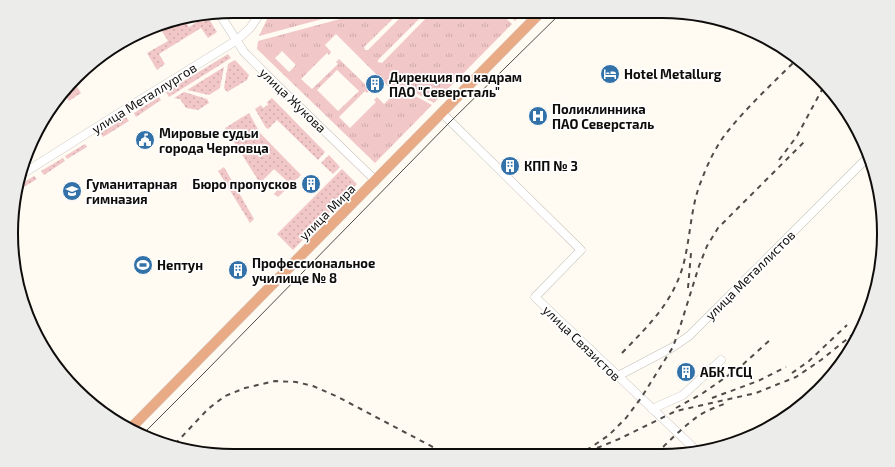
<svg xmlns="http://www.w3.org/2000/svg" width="895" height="467" font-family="'Exo 2',sans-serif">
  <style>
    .grass { fill: url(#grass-dots) }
    .park { fill: url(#park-tufts); fill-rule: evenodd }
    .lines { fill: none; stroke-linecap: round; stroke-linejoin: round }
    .minor-casing { stroke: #c5c1ba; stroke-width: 9 }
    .major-casing { stroke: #d9d8d8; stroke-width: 11 }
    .minor { stroke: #fff; stroke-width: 8 }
    .major { stroke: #e8ab85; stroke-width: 10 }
    .tram { stroke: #4e4c48; stroke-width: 1 }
    .rail { stroke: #4e4c48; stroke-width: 2; stroke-dasharray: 5 5; stroke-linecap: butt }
    .labels { text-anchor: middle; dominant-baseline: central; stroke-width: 3.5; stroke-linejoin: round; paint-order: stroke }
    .poi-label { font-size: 13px; font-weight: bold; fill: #0f0d0b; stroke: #fff; text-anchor: start }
    .street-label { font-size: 13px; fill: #0f0d0b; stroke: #fff }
    .rim { fill: none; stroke: #0f0d0b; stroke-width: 2 }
  </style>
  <defs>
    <pattern id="grass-dots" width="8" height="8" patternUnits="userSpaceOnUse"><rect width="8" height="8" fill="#f1c7c8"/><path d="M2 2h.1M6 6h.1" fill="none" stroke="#cdaaaa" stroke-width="1.8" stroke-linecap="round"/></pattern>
    <pattern id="park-tufts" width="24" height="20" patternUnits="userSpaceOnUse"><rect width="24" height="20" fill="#f1c7c8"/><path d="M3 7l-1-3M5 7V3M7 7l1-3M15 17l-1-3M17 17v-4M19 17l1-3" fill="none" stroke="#cdaaaa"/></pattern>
  </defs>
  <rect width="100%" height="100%" fill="#fffbf3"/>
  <g class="grass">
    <polygon points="207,16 217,32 208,38 201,28 159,54 165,64 157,70 147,53 168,41 158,25 162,23 184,19 189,27"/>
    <polygon points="228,54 231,58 169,97 166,92"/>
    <polygon points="235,60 249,75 247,80 227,92 224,88 228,64"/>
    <polygon points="224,67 220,88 209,95 187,90"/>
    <polygon points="74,82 81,93 69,101 65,95 63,97 62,95"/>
    <polygon points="184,92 207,99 209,103 198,110 186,108 180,99 174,98"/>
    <polygon points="159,97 161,100 136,117 134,113"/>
    <polygon points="272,98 325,152 318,160 277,120 268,129 266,128 255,109 261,105 263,108 268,105 267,102"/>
    <polygon points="249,113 260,133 301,175 278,197 274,194 286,180 274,169 260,183 225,128"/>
    <polygon points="126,117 129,121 103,137 101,133"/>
    <polygon points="85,144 87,147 67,159 65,156"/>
    <polygon points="329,155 340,167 333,174 321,163"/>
    <polygon points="63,158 65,161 44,175 41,171"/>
    <polygon points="224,167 254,219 250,223 218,171"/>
    <polygon points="342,169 357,184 293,250 277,234"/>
    <polygon points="34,176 37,179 17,191 18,186"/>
  </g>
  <g class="park">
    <polygon points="271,11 352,11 259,36"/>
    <path d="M370,11H401L364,47L365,50H368L407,11H427L378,60V62L382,63L433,11H499L512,24L434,103L407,88L406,89V91L432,105L375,163L257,49L258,41ZM336,34L395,93L384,104L377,97L374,100L376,102L350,128L339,117L365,91L367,93L370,89L339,59L336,62L338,64L312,89L301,79L327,53L329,55L331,52L325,45ZM282,51L296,65L289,72L275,58ZM337,70L359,91L338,111L317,90Z"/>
    <polygon points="505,11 524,11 515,21"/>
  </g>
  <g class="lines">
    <g class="minor-casing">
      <g id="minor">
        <polyline points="219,13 244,52 277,85 376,181"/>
        <polyline points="442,113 581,250 535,297 698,452"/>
        <polyline points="19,176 124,110 237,40 250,28 262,11"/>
        <polyline points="618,376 673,347 689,336 869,156"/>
        <polyline points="652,409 683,395 721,360"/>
        <polyline points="393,455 410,455"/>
      </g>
    </g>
    <g class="major-casing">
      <polyline id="major" points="130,429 542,11"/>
    </g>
    <use href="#minor" class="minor"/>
    <use href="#major" class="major"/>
    <polyline class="tram" points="142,435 205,372 451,121 563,11"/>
    <g class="rail">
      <polyline points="779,160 797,136 825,84"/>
      <polyline points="688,288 691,253"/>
      <path d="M622,353C652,322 678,297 686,253C691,228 692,202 702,179C708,163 717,144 728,131C748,106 772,84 795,61"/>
      <polyline points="792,373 809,361 847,325"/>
      <polyline points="712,398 758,381 786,367"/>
      <polyline points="676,408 703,393 739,368 770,340"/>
      <polyline points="175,444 208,409 225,396 245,388 275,381 296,382 313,386 338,397 448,455"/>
      <polyline points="597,448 619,439 676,411 756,393 796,377 821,360 862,327"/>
      <polyline points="577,454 590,448 609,435 626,418 641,398 673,347 680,327 699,266 707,246 718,228 806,140"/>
      <path d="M656,454C668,442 680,430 693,420C701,413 713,408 724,404"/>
    </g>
  </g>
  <defs>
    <g id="hotel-disc" transform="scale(1)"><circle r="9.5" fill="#3272a9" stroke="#fff"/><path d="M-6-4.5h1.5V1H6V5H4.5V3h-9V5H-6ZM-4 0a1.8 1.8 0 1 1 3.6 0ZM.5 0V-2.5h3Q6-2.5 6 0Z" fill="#fff"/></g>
    <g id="building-disc" transform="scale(1)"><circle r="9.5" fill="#3272a9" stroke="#fff"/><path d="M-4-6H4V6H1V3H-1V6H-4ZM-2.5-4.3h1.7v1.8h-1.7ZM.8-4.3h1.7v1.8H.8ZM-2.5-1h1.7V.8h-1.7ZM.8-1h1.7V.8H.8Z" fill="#fff"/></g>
    <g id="hospital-disc" transform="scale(1)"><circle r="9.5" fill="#3272a9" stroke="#fff"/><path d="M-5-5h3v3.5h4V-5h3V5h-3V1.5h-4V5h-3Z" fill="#fff"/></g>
    <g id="civic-disc" transform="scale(1)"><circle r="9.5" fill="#3272a9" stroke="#fff"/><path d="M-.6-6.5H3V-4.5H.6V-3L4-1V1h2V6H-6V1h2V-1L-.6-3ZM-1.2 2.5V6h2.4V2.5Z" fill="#fff"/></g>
    <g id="school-disc" transform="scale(1)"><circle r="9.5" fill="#3272a9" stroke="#fff"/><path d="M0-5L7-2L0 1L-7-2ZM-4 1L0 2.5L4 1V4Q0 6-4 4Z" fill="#fff"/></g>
    <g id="stadium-disc" transform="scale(1)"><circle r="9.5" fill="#3272a9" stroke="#fff"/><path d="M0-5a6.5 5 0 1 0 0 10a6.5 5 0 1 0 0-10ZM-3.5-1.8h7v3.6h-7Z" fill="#fff"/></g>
  </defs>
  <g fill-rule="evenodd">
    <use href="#hotel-disc" x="610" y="74"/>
    <use href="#building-disc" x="375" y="84"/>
    <use href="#hospital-disc" x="538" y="116"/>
    <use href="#civic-disc" x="145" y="140"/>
    <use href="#building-disc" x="510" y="166"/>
    <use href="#building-disc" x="311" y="184"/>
    <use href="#school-disc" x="72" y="191"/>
    <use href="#stadium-disc" x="143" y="265"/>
    <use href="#building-disc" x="238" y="270"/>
    <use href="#building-disc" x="686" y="372"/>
  </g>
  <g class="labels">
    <g class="poi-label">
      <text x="624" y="74">Hotel Metallurg</text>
      <text x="389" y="77">Дирекция по кадрам<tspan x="389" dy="15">ПАО "Северсталь"</tspan></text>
      <text x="552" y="109">Поликлинника<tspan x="552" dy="15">ПАО Северсталь</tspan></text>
      <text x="159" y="133">Мировые судьи<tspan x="159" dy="15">города Черповца</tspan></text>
      <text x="524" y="166">КПП № 3</text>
      <text x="86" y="184">Гуманитарная<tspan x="86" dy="15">гимназия</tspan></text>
      <text x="297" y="184" text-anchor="end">Бюро пропусков</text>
      <text x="252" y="263">Профессиональное<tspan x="252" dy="15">училище № 8</tspan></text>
      <text x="157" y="265">Нептун</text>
      <text x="700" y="372">АБК ТСЦ</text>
    </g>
    <g class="street-label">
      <text transform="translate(144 98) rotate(-32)">улица Металлургов</text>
      <text transform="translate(293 100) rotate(44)">улица Жукова</text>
      <text transform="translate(327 212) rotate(-45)">улица Мира</text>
      <text transform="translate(750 275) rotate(-45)">улица Металлистов</text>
      <text transform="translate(582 343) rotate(44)">улица Связистов</text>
    </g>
  </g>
  <path d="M0 0H895V467H0ZM233 18H662A215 215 0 0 1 877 233V234A215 215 0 0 1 662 449H233A215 215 0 0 1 18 234V233A215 215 0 0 1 233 18Z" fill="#ececeb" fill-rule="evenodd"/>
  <path class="rim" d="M233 18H662A215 215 0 0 1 877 233V234A215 215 0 0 1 662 449H233A215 215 0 0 1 18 234V233A215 215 0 0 1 233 18Z"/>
</svg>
